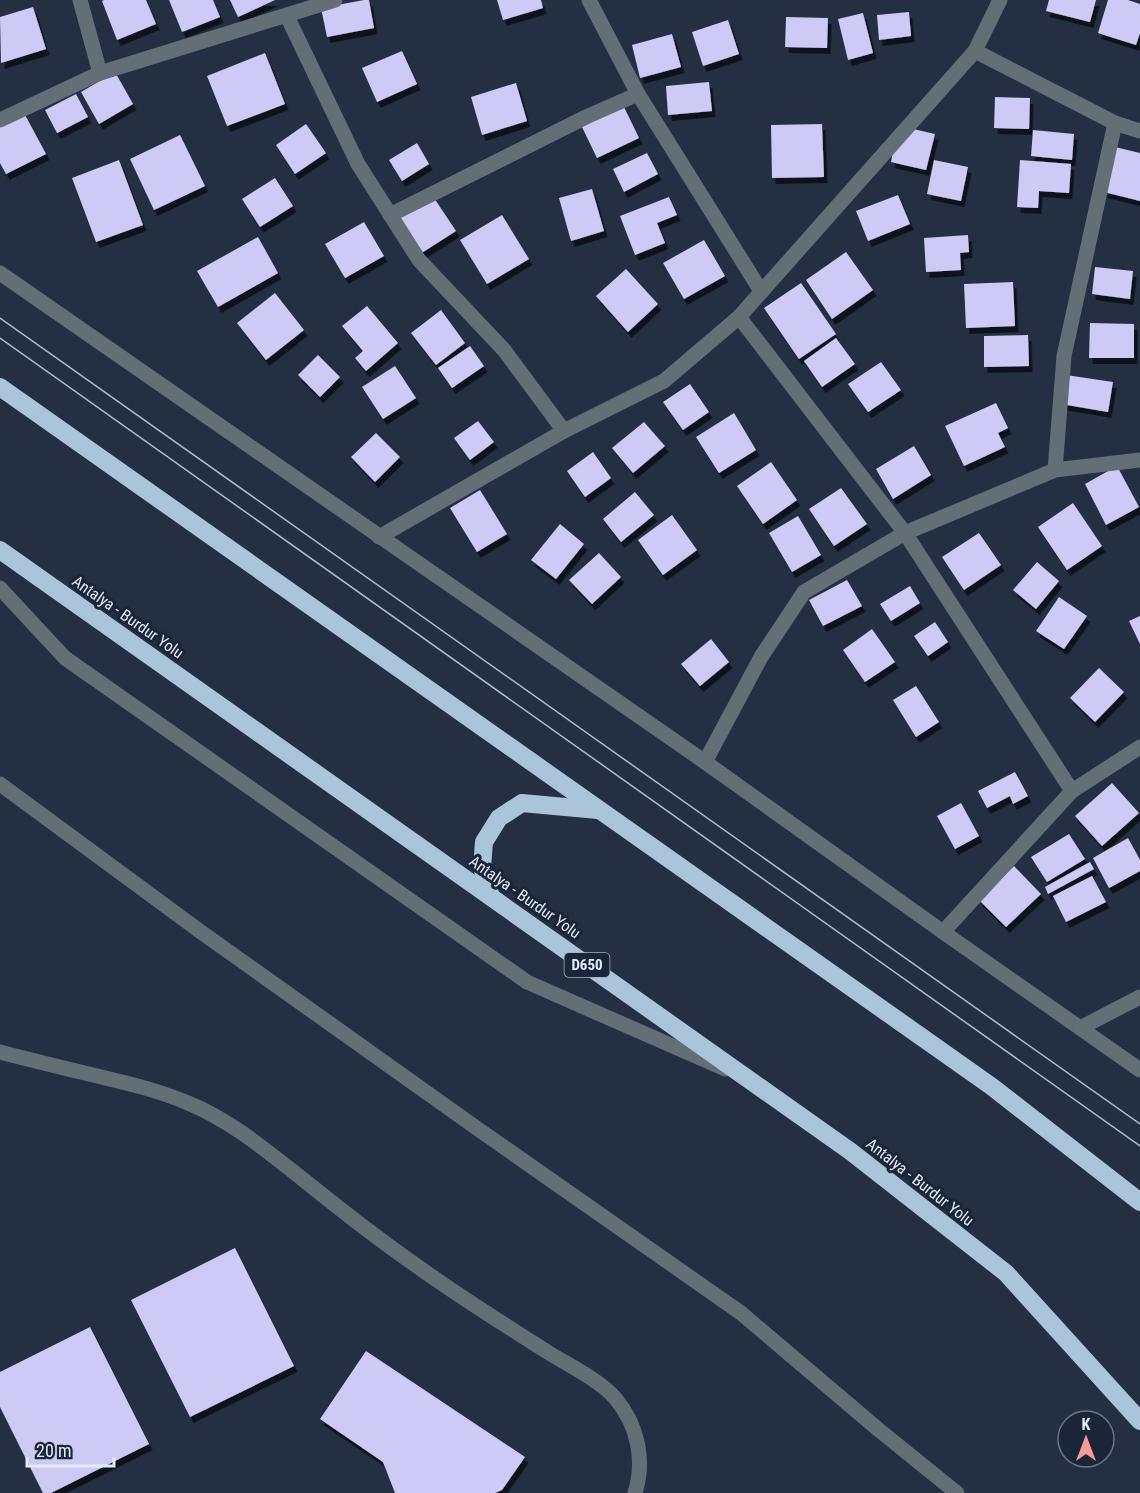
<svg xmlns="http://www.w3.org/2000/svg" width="1140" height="1493" font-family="'Roboto Condensed',sans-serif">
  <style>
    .building { fill: #cdcaf5; filter: url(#shadow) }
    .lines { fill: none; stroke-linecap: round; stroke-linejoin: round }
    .minor { stroke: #636e77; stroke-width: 15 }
    .highway { stroke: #aac5da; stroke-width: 18 }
    .tram { stroke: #b2baca; stroke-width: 1.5 }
    .labels { text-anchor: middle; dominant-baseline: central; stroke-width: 6; stroke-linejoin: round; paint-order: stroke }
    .shield { fill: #1b253a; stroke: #a8b0c0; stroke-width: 1.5 }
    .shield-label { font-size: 15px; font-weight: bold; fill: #e4ebf9 }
    .street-label { font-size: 16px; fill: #e4ebf9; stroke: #1b253a }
  </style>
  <defs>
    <filter id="shadow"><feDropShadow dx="3.5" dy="6" stdDeviation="0" flood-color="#0009"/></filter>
  </defs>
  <rect width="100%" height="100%" fill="#242f44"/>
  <g class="building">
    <polygon points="104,0 146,0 156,24 117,40 102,1"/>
    <polygon points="169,0 213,0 220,17 182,32"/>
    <polygon points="230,0 275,0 238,17"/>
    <polygon points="364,0 369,0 374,28 327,37 321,8"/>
    <polygon points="497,0 541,0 543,8 503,20"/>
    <polygon points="1049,0 1096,0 1090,22 1046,11"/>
    <polygon points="1108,0 1128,0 1140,4 1140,33 1136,45 1098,33"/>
    <polygon points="33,7 46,49 1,63 0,17"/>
    <polygon points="909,12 911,36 879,40 877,15"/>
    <polygon points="863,13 873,53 848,60 838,19"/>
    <polygon points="786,17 828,18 827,48 785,47"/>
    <polygon points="728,20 739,54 703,66 692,32"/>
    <polygon points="672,34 681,67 640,78 632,45"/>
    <polygon points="402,51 417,84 377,102 362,68"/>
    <polygon points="265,53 285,104 227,126 207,76"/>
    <polygon points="115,72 133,104 99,124 81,92"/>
    <polygon points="709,82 712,111 668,115 666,86"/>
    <polygon points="516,83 527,121 482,135 471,97"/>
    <polygon points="76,94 88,117 57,133 45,110"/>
    <polygon points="995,97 1030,98 1029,129 994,128"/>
    <polygon points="623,105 639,138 597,158 581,125"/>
    <polygon points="24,113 46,154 6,174 0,163 0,126"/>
    <polygon points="306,124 326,153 295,174 276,145"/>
    <polygon points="822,124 824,177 772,178 771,125"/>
    <polygon points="909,128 935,134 926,170 891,162 894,146 899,148 903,132"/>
    <polygon points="1033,130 1074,134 1072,160 1031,156"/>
    <polygon points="180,135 205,186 154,210 130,159"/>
    <polygon points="417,143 429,164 402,181 389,160"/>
    <polygon points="1115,147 1140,153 1140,201 1104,192"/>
    <polygon points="647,153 658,174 624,192 613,169"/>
    <polygon points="119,160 143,225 96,242 72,178"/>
    <polygon points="934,160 968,167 961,201 927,194"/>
    <polygon points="1020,160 1071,164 1069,193 1039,191 1038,208 1017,207"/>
    <polygon points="275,178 293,206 260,227 242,199"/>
    <polygon points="592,189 604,231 571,241 559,198"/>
    <polygon points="432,195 456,231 420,254 397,217"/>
    <polygon points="898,195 910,224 868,241 856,211"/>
    <polygon points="669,197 677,215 657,223 665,243 635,255 620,216"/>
    <polygon points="502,215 529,259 487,284 460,240"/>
    <polygon points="364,222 384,256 345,278 325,244"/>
    <polygon points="968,235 969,252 960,253 961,270 926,272 924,238"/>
    <polygon points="258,237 278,273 218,307 197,271"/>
    <polygon points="704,240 725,276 684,299 663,263"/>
    <polygon points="846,252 873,290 832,319 806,280"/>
    <polygon points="1095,267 1133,271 1130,299 1092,294"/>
    <polygon points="626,269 658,304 628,332 596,296"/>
    <polygon points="1013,282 1015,326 966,328 964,284"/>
    <polygon points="801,283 836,334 799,359 764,308"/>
    <polygon points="275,293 304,330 266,360 237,323"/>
    <polygon points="367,306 398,343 366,371 355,358 363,351 342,326"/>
    <polygon points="441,310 465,343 436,365 411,333"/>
    <polygon points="1090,323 1134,324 1134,358 1089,358"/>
    <polygon points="1028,335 1029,366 984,367 984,336"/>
    <polygon points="836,338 855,364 822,387 804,361"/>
    <polygon points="470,346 484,366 452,388 438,368"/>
    <polygon points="318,355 340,377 320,397 298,375"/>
    <polygon points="881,362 901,390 868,412 848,384"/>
    <polygon points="395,366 416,398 383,419 362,387"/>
    <polygon points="1066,375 1113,382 1108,412 1061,404"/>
    <polygon points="690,384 709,412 683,430 663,402"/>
    <polygon points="996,403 1008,428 998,433 1005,447 964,466 945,426"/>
    <polygon points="734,413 756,450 719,473 696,437"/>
    <polygon points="478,421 494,442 470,460 454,438"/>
    <polygon points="644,422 665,446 633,473 612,448"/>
    <polygon points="376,433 400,457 375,482 351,457"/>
    <polygon points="914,446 931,475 893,499 876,469"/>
    <polygon points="593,452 611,478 585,497 567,471"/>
    <polygon points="771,462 797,500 763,524 737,486"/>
    <polygon points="1117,466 1139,507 1106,525 1085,484"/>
    <polygon points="841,488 867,524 834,546 809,509"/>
    <polygon points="480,490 507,534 477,552 450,508"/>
    <polygon points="635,492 654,515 621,542 603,519"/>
    <polygon points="1073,503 1102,546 1067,570 1038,527"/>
    <polygon points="672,515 697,550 663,575 638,540"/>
    <polygon points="798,516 821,555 792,572 769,533"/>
    <polygon points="560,524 584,544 556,579 531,560"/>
    <polygon points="979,533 1001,565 964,590 942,557"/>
    <polygon points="599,553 621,577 592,604 569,580"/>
    <polygon points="1037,562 1059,581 1036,609 1013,590"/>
    <polygon points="847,580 862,606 823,626 809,600"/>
    <polygon points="910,586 920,603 891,621 880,604"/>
    <polygon points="1059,597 1087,616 1064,649 1036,631"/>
    <polygon points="1140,616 1140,644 1129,621"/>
    <polygon points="935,622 948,642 928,656 914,636"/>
    <polygon points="872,629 895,662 865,682 843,650"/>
    <polygon points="711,639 729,662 700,686 681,664"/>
    <polygon points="1099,668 1124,692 1095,722 1070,698"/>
    <polygon points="916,686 939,722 916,737 893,700"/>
    <polygon points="1015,772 1028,796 1013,804 1010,796 987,808 978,791"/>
    <polygon points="1112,783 1139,813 1102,846 1075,816"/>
    <polygon points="961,803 979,836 955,849 937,816"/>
    <polygon points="1069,834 1085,859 1047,882 1031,857"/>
    <polygon points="1128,838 1140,860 1140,871 1109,888 1093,858"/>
    <polygon points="1090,862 1094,869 1048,894 1045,887"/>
    <polygon points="1014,866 1041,894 1006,927 979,900"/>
    <polygon points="1092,876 1106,902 1066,922 1053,896"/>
    <polygon points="235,1248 294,1366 190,1417 131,1300"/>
    <polygon points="90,1327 149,1444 51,1493 43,1493 0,1407 0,1372"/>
    <polygon points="366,1351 525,1457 502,1490 495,1493 395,1493 383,1462 320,1419"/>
  </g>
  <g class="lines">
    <g class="minor">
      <polyline points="80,0 100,73"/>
      <polyline points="589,0 638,94 761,291"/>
      <polyline points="287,16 358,164 419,260 504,350 564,431"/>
      <polyline points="975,51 1115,123 1140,131"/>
      <polyline points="0,120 100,73 335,0"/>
      <polyline points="390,215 586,117 638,94"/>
      <polyline points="0,273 705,762 943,932 1140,1070"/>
      <polyline points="739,317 905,533 1072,791"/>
      <polyline points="1055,470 1064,356 1115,123"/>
      <polyline points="379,537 564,431 664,381 739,317 975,51 1000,0"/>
      <polyline points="0,588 65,658 527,982 725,1069"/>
      <polyline points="705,762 761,657 804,592 905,533 1055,470 1140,460"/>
      <polyline points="0,784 201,932 478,1129 741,1313 879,1430 957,1493"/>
      <polyline points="943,932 1072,791 1140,747"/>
      <polyline points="1080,1028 1140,997"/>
      <path d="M0,1052C34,1061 68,1069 101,1077C131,1084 160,1091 188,1103C232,1121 268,1152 305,1181C341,1210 378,1239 417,1266C460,1297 505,1325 549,1353C570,1366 601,1381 616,1399C638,1426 645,1460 635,1493"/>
    </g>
    <g class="highway">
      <polyline points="0,387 991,1086 1140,1202"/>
      <polyline points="0,550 850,1151 1006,1273 1140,1421"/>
      <polyline points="491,897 482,867 484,842 499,818 522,803 598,810"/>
    </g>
    <g class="tram">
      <polyline points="0,318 1140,1124"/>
      <polyline points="0,338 1140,1146"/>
    </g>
  </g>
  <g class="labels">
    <rect class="shield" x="564.5" y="953" width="45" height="24" rx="4.5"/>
    <g class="shield-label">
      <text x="587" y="965">D650</text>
    </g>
    <g class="street-label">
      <text transform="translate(128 617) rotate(35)">Antalya - Burdur Yolu</text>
      <text transform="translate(525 897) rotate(35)">Antalya - Burdur Yolu</text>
      <text transform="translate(920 1182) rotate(38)">Antalya - Burdur Yolu</text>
    </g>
  </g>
  <g transform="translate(1086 1439)"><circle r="28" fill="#1b253a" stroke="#6b7486" stroke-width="1.5"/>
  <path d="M0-4.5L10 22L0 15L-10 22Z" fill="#f59b99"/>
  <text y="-9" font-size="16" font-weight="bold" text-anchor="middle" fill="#e4ebf9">K</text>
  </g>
  <path d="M27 1457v9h87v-9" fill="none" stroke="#e4ebf9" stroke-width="3"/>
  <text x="36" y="1457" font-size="18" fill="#e4ebf9" stroke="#1b253a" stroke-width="4.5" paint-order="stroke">20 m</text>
</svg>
